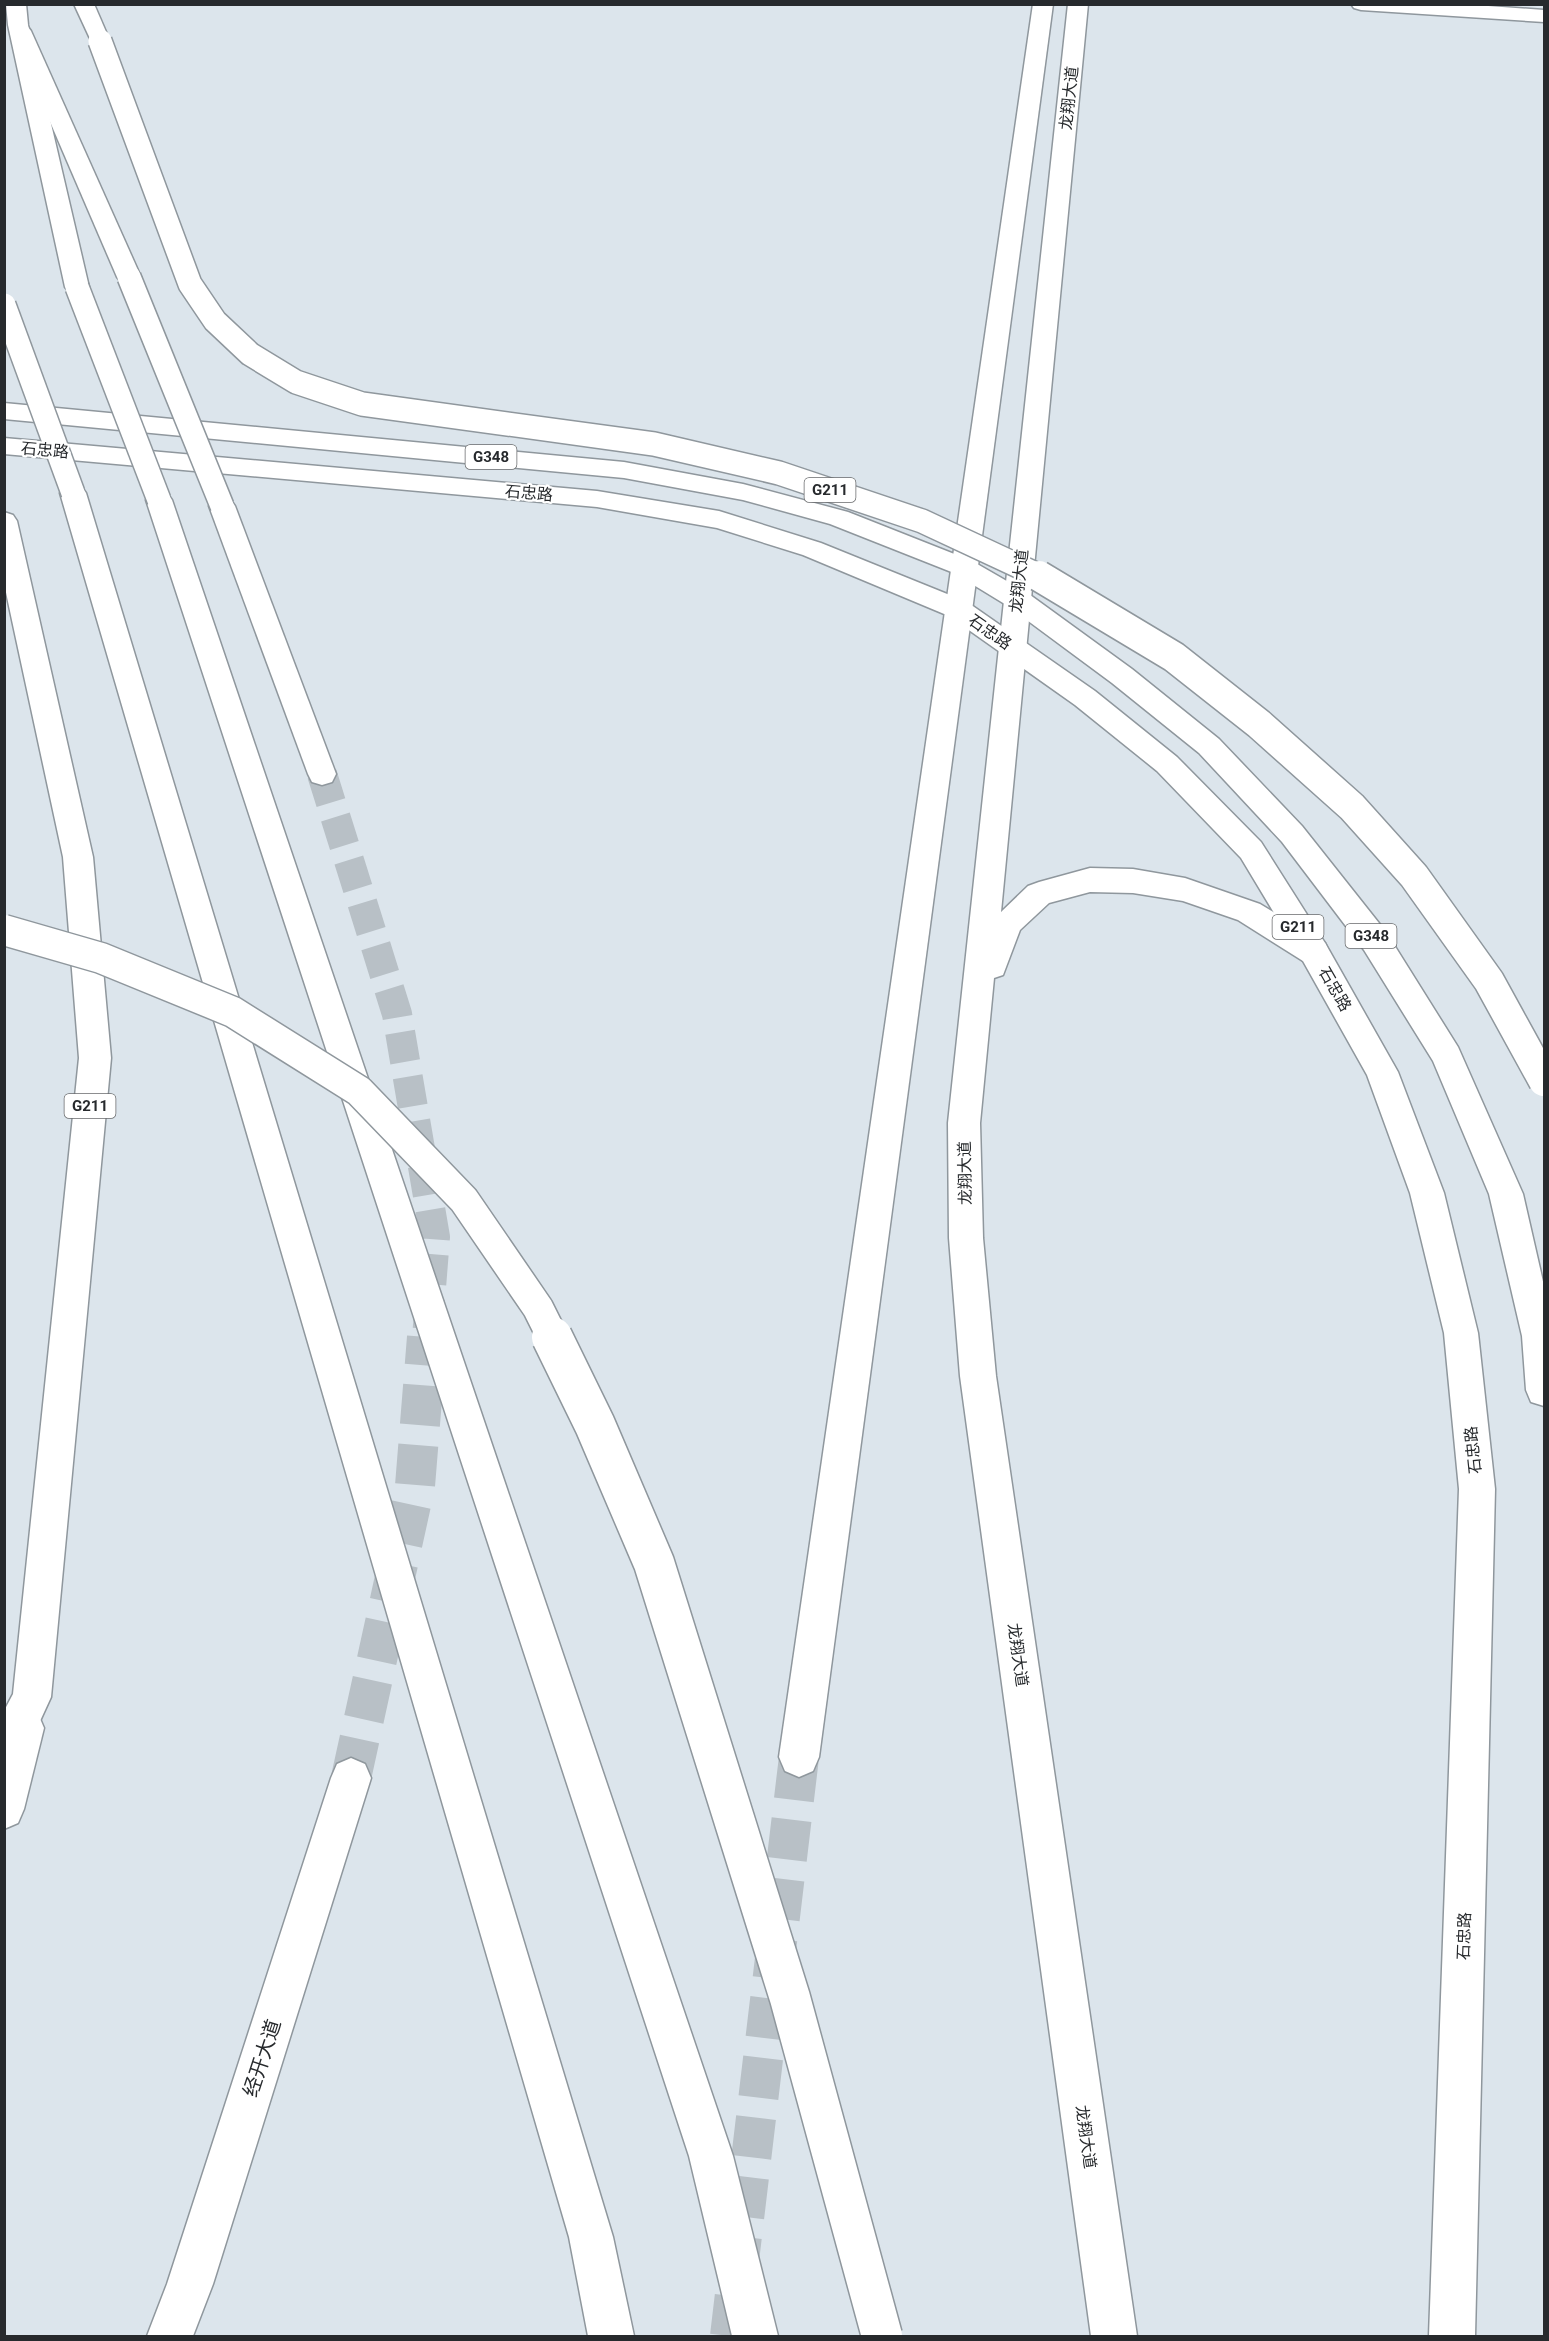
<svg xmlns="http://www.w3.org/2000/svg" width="1549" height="2341" font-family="Roboto,'Noto Sans SC',sans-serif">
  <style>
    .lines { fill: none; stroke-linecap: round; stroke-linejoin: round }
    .secondary-tunnel { stroke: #b8c0c6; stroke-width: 40; stroke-dasharray: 40 20; stroke-linecap: butt }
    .primary-tunnel-far1 { stroke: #b8c0c6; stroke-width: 30; stroke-dasharray: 30 15; stroke-linecap: butt }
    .primary-tunnel { stroke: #b8c0c6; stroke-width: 40; stroke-dasharray: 40 20; stroke-linecap: butt }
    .secondary-casing { stroke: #8f979d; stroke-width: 3 }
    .primary-casing { stroke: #8f979d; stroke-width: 3 }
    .highway-casing { stroke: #8f979d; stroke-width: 3 }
    .secondary { fill: #fff; fill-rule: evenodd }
    .primary { fill: #fff; fill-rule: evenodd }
    .highway { fill: #fff; fill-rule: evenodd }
    .primary-bridge-far2-casing { stroke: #8f979d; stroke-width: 26; stroke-linecap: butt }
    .primary-bridge-far1-casing { stroke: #8f979d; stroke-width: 33; stroke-linecap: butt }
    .primary-bridge-casing { stroke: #8f979d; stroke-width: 43; stroke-linecap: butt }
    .highway-bridge-far1-casing { stroke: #8f979d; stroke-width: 26; stroke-linecap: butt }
    .highway-bridge-casing { stroke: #8f979d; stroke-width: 33; stroke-linecap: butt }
    .primary-bridge-far2 { stroke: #fff; stroke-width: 23 }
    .primary-bridge-far1 { stroke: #fff; stroke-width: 30 }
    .primary-bridge { stroke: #fff; stroke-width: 40 }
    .highway-bridge-far1 { stroke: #fff; stroke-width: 23 }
    .highway-bridge { stroke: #fff; stroke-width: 30 }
    .labels { text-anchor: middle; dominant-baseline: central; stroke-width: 4.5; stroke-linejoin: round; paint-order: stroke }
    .shield { fill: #fff; stroke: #686a6c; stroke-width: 1.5 }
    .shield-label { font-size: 15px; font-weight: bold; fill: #272a2d }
    .street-label { font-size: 16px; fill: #272a2d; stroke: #fff }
    .near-street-label { font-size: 20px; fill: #272a2d; stroke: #fff }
  </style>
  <rect width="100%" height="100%" fill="#dce5ec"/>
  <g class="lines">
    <polyline class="secondary-tunnel" points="730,2336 799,1757"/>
    <polyline class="primary-tunnel-far1" points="322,774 397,1014 435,1237 427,1338"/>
    <polyline class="primary-tunnel" points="351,1778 415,1486 427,1337"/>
    <g class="secondary-casing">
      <g id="secondary">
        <polygon points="1033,4 1053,4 819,1757 813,1771 799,1777 785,1771 779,1757"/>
        <polygon points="1068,4 1088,4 1001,912 1028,886 1039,882 1090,868 1133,869 1185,878 1260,904 1325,943 1329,952 1325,961 1314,964 1303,961 1238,920 1183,901 1133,893 1090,892 1049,903 1020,930 1003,975 994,978 980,1123 983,1238 996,1376 1137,2336 1091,2336 960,1376 949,1238 948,1123"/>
        <polygon points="1351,4 1461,4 1544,10 1544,22 1361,10 1354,8"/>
      </g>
    </g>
    <g class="primary-casing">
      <g id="primary">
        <polygon points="21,25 28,27 31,31 141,277 137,282 129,284 121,282 117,277 11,31 14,27"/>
        <polygon points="222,497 231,500 235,506 336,774 332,782 322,785 312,782 308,774 209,506 213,500"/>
        <polygon points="24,1708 38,1714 44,1728 24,1809 18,1823 4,1829 4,1728 10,1714"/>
        <polygon points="351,1758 365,1764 371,1778 213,2284 193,2336 147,2336 167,2284 331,1778 337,1764"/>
      </g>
    </g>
    <g class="highway-casing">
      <g id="highway">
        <polygon points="6,4 26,4 28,25 89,287 85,292 77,294 69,292 65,287 8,25"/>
        <polygon points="74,4 94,4 110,41 107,45 93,45"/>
        <polygon points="4,403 624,462 743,484 848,512 972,561 1026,592 1132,669 1219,739 1302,826 1386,932 1458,1047 1523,1194 1544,1286 1544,1406 1531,1402 1526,1390 1522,1336 1489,1194 1433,1061 1364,950 1282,842 1199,753 1112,683 1008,606 954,573 830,524 743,500 624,478 4,419"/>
        <polygon points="4,438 597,491 719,511 821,543 967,602 1095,691 1177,757 1261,842 1325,943 1398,1072 1444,1193 1478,1333 1495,1489 1475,2336 1429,2336 1459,1489 1444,1333 1410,1193 1367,1075 1303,961 1241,858 1157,771 1075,705 949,616 803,555 717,528 597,507 4,454"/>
        <polygon points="73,485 82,487 86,493 613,2237 634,2336 588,2336 569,2237 60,493 64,487"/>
        <polygon points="159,492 168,494 172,500 733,2156 778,2336 732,2336 689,2156 146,500 150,494"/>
        <polygon points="4,512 13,515 17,521 93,857 111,1058 51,1697 18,1769 4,1775 4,1711 13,1694 79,1058 63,857 4,583"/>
      </g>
    </g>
    <use href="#secondary" class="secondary"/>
    <use href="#primary" class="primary"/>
    <use href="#highway" class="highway"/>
    <g class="primary-bridge-far2-casing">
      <polyline id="primary-bridge-far2" points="129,277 222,506"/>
    </g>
    <g class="primary-bridge-far1-casing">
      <polyline id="primary-bridge-far1" points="4,930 101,958 233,1012 359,1091 464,1200 538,1308 553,1338"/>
    </g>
    <g class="primary-bridge-casing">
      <polyline id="primary-bridge" points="552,1337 595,1425 654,1563 790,1998 882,2336"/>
    </g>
    <g class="highway-bridge-far1-casing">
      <g id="highway-bridge-far1">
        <polyline points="100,41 190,284 215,321 250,354 296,382 362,404 654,444 779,473 922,521 1042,577"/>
        <polyline points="77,287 159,500"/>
        <polyline points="4,305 73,493"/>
      </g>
    </g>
    <g class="highway-bridge-casing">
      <polyline id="highway-bridge" points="1039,576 1174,657 1259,724 1352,807 1414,876 1489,981 1544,1081"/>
    </g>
    <use href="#primary-bridge-far2" class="primary-bridge-far2"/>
    <use href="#primary-bridge-far1" class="primary-bridge-far1"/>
    <use href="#primary-bridge" class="primary-bridge"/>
    <use href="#highway-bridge-far1" class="highway-bridge-far1"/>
    <use href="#highway-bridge" class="highway-bridge"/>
  </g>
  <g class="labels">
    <g class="shield">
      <rect x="465.5" y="445" width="51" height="24" rx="4.5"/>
      <rect x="804.5" y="478" width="51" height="24" rx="4.5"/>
      <rect x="1272.5" y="915" width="51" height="24" rx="4.5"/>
      <rect x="1345.5" y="924" width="51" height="24" rx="4.5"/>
      <rect x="64.5" y="1094" width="51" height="24" rx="4.5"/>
    </g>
    <g class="shield-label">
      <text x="491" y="457">G348</text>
      <text x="830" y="490">G211</text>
      <text x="1298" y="927">G211</text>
      <text x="1371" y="936">G348</text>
      <text x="90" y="1106">G211</text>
    </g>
    <g class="street-label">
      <text transform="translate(1069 98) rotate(-84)">龙翔大道</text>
      <text transform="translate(45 450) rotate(5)">石忠路</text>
      <text transform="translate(529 493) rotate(5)">石忠路</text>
      <text transform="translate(1019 581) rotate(-84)">龙翔大道</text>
      <text transform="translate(990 632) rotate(35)">石忠路</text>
      <text transform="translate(1335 989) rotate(60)">石忠路</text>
      <text transform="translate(965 1173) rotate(-91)">龙翔大道</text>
      <text transform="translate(1473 1450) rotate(-96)">石忠路</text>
      <text transform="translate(1018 1655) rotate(82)">龙翔大道</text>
      <text transform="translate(1464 1936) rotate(-88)">石忠路</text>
      <text transform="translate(1086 2137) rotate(82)">龙翔大道</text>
    </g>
    <g class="near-street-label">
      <text transform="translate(262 2058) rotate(-72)">经开大道</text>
    </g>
  </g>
  <rect width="1549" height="2341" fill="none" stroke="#272a2d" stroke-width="12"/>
</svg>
